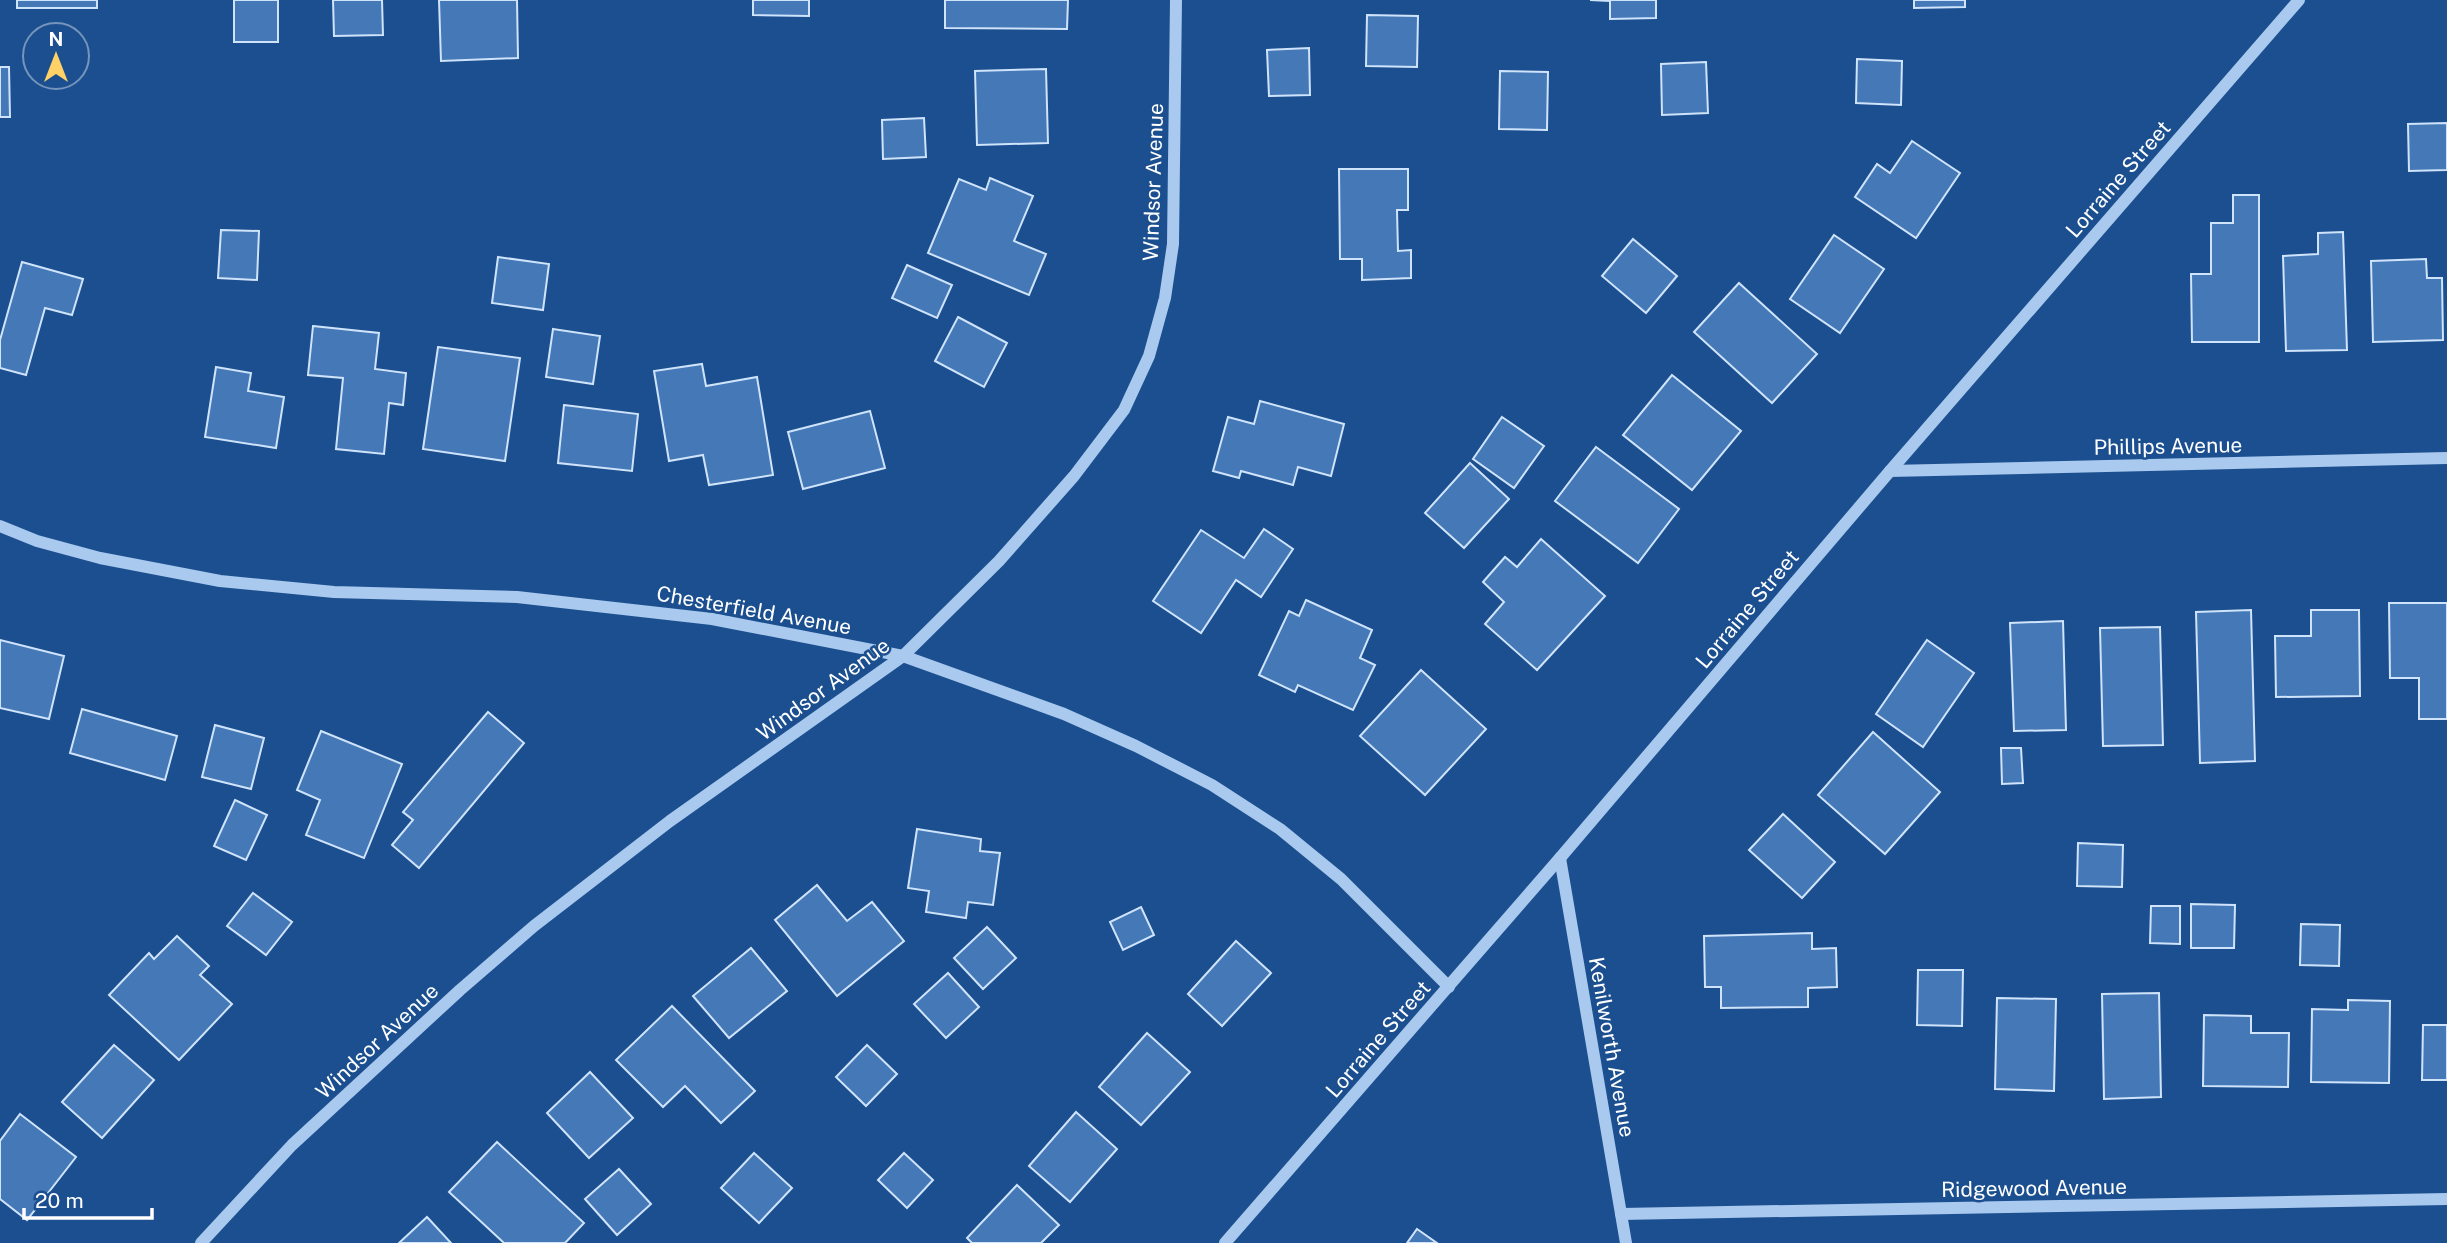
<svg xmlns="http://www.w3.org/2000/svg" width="2447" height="1243" font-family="'Public Sans',sans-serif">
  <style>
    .building { fill: #4478b7; stroke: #cfe3fa; stroke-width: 2 }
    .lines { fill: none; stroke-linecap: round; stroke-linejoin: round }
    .minor { stroke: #a9c9ee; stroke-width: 12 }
    .labels { text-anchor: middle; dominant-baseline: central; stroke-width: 5; stroke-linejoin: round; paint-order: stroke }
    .street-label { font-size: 21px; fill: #fff; stroke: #1b4f8f }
  </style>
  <rect width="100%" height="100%" fill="#1b4f8f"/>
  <g class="building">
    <rect x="17" y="0" width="80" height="8"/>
    <rect x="234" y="0" width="44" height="42"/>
    <polygon points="333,0 382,0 383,35 334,36"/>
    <polygon points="439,0 517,0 518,58 441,61"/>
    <polygon points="753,0 809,0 809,16 753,15"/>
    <polygon points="945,0 1068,0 1067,29 945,28"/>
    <polygon points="1590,0 1656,0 1656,18 1610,19 1610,1"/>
    <polygon points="1914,0 1965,0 1965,7 1914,8"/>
    <polygon points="1367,15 1418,16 1417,67 1366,66"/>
    <polygon points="1309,48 1310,95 1269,96 1267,50"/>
    <polygon points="1857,59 1902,61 1901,105 1856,103"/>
    <polygon points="1706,62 1708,113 1662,115 1661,64"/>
    <polygon points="0,67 9,67 10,117 0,117"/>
    <polygon points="1046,69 1048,143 977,145 975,71"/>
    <polygon points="1500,71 1548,72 1547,130 1499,129"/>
    <polygon points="924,118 926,157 883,159 882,120"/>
    <polygon points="2447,123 2447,170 2409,171 2408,124"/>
    <polygon points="1912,141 1960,173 1916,238 1855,197 1877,164 1890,173"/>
    <polygon points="1339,169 1408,169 1408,210 1397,210 1398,251 1411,250 1411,278 1362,280 1362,259 1340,259"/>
    <polygon points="990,178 1033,196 1014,241 1046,254 1029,295 928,253 959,179 986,190"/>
    <polygon points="2233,195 2259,195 2259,342 2192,342 2191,274 2211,274 2211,223 2233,223"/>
    <polygon points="221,230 259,231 257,280 218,278"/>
    <polygon points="2343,232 2347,350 2286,351 2283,256 2318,254 2318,233"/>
    <polygon points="1834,235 1884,269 1840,333 1790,299"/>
    <polygon points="1633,239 1677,276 1646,313 1602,276"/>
    <polygon points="498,257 549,264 543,310 492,303"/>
    <polygon points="2426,259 2427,278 2442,278 2443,340 2373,342 2371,261"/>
    <polygon points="22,262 83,279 72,315 45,308 26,375 0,368 0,340"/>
    <polygon points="907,265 952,285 937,318 892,298"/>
    <polygon points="1739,283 1817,354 1772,403 1694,332"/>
    <polygon points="958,317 1007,343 984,387 935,361"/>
    <polygon points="313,326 379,333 375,369 406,373 403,405 389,403 384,454 336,449 343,378 308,375"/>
    <polygon points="553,329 600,336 593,384 546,377"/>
    <polygon points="438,347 520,358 505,461 423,449"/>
    <polygon points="702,364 706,386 757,377 773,475 709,485 703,455 669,461 654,371"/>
    <polygon points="216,367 251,373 248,391 284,397 276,448 205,437"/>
    <polygon points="1672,375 1741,431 1692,490 1623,435"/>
    <polygon points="1260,401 1344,424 1331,476 1298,467 1293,485 1241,471 1239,478 1213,471 1228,417 1254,424"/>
    <polygon points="564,405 638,414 632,471 558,463"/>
    <polygon points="870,411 885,468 803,489 788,432"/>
    <polygon points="1502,417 1544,446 1514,488 1473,459"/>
    <polygon points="1596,447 1679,509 1638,563 1555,501"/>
    <polygon points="1470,463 1509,499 1464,548 1425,513"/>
    <polygon points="1264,529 1293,549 1261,597 1236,580 1201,633 1153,601 1201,530 1244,558"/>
    <polygon points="1541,539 1605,596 1537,670 1485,624 1504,602 1483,582 1505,557 1517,567"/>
    <polygon points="1306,600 1372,630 1360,658 1375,665 1353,710 1298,685 1295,692 1259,675 1289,611 1299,616"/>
    <polygon points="2389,603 2447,603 2447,719 2419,719 2419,678 2390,678"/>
    <polygon points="2251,610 2255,761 2200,763 2196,612"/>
    <polygon points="2311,610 2359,610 2360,696 2276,697 2275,636 2311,636"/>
    <polygon points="2063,621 2066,730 2014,731 2010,623"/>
    <polygon points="2160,627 2163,745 2103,746 2100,628"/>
    <polygon points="0,640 64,656 49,719 0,708"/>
    <polygon points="1927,640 1974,673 1923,747 1876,714"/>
    <polygon points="1421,670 1486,729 1425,795 1360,736"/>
    <polygon points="82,709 177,736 165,780 70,753"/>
    <polygon points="488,712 524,743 419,868 392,845 413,820 403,812"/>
    <polygon points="215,725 264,738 251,789 202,777"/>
    <polygon points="321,731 402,764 364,858 306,835 320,800 297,790"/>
    <polygon points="1873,732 1940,792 1885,854 1818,795"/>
    <polygon points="2001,748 2021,748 2023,783 2002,784"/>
    <polygon points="235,800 267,815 246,860 214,846"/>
    <polygon points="1783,814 1835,862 1802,898 1749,850"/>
    <polygon points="917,829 981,839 980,851 1000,853 993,905 968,902 966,918 926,912 929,891 908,888"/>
    <polygon points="2078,843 2123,845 2122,887 2077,886"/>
    <polygon points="817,885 847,921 872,902 904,941 837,996 775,920"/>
    <polygon points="253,893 292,922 266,955 227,926"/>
    <polygon points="2191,904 2235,905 2234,948 2191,948"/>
    <polygon points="2151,906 2180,906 2180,944 2150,943"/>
    <polygon points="1141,907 1154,935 1123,950 1110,922"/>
    <polygon points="2301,924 2340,925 2339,966 2300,965"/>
    <polygon points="987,927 1016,958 983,989 954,958"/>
    <polygon points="1812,933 1812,949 1836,948 1837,987 1808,988 1808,1007 1721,1008 1721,987 1705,987 1704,936"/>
    <polygon points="177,936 209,966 200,975 232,1004 179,1060 109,995 149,953 154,959"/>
    <polygon points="1236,941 1271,973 1222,1026 1188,994"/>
    <polygon points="751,948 787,991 729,1038 693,996"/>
    <polygon points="1918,970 1963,970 1962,1026 1917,1025"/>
    <polygon points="948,973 979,1007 946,1038 914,1004"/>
    <polygon points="2159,993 2161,1097 2104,1099 2102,994"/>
    <polygon points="1997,998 2056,999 2054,1091 1995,1089"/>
    <polygon points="2348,1000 2390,1001 2389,1083 2311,1082 2312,1009 2348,1010"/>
    <polygon points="672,1006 755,1091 721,1123 685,1086 663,1107 616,1060"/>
    <polygon points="2204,1015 2251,1016 2251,1033 2289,1033 2288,1087 2203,1086"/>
    <polygon points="2423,1025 2447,1025 2447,1080 2422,1080"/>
    <polygon points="1147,1033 1190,1072 1141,1125 1099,1087"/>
    <polygon points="114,1045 154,1080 102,1138 62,1102"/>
    <polygon points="867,1045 897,1074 866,1106 836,1077"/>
    <polygon points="590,1072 633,1118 589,1158 547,1113"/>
    <polygon points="1076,1112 1117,1149 1070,1202 1029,1166"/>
    <polygon points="20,1114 76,1157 27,1220 0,1199 0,1141"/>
    <polygon points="497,1142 584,1223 565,1243 504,1243 449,1192"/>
    <polygon points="754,1153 792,1188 759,1223 721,1188"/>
    <polygon points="904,1153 933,1180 907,1208 878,1180"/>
    <polygon points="619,1169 651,1204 617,1235 585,1199"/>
    <polygon points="1017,1185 1059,1225 1041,1243 972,1243 967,1238"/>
    <polygon points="427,1217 451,1243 399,1243"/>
    <polygon points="1417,1229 1437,1243 1407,1243"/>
  </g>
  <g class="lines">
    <g class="minor">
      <polyline points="1890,471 2447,458"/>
      <polyline points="0,526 37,541 100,558 220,581 334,592 517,597 712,619 903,656 1064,714 1136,746 1212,785 1280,829 1341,879 1449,987"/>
      <polyline points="1560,858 1626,1243"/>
      <polyline points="1621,1214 2447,1199"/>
      <polyline points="201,1243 292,1145 460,990 534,926 670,821 903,656 999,561 1074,476 1124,410 1149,356 1165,298 1173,244 1176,0"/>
      <polyline points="1225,1243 1560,858 1890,471 2299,0"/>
    </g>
  </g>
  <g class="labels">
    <g class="street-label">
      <text transform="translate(2118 179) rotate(-49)">Lorraine Street</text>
      <text transform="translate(1153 182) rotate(-88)">Windsor Avenue</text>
      <text transform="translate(2168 446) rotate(-1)">Phillips Avenue</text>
      <text transform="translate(1747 609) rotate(-50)">Lorraine Street</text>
      <text transform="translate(754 610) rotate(10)">Chesterfield Avenue</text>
      <text transform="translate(823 689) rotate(-36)">Windsor Avenue</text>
      <text transform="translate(1378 1039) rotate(-49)">Lorraine Street</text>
      <text transform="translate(377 1041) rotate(-43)">Windsor Avenue</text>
      <text transform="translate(1612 1047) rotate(80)">Kenilworth Avenue</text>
      <text transform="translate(2034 1188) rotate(-1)">Ridgewood Avenue</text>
    </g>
  </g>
  <g transform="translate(56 56)"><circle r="33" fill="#1b4f8f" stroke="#7695bc" stroke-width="2"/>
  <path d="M0-5L12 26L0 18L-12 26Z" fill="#ffd166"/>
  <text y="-10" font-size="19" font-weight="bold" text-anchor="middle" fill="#ffffff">N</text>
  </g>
  <path d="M24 1208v10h128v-10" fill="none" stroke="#ffffff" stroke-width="3.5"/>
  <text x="35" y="1208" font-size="21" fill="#ffffff" stroke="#1b4f8f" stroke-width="5" paint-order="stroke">20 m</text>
</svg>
